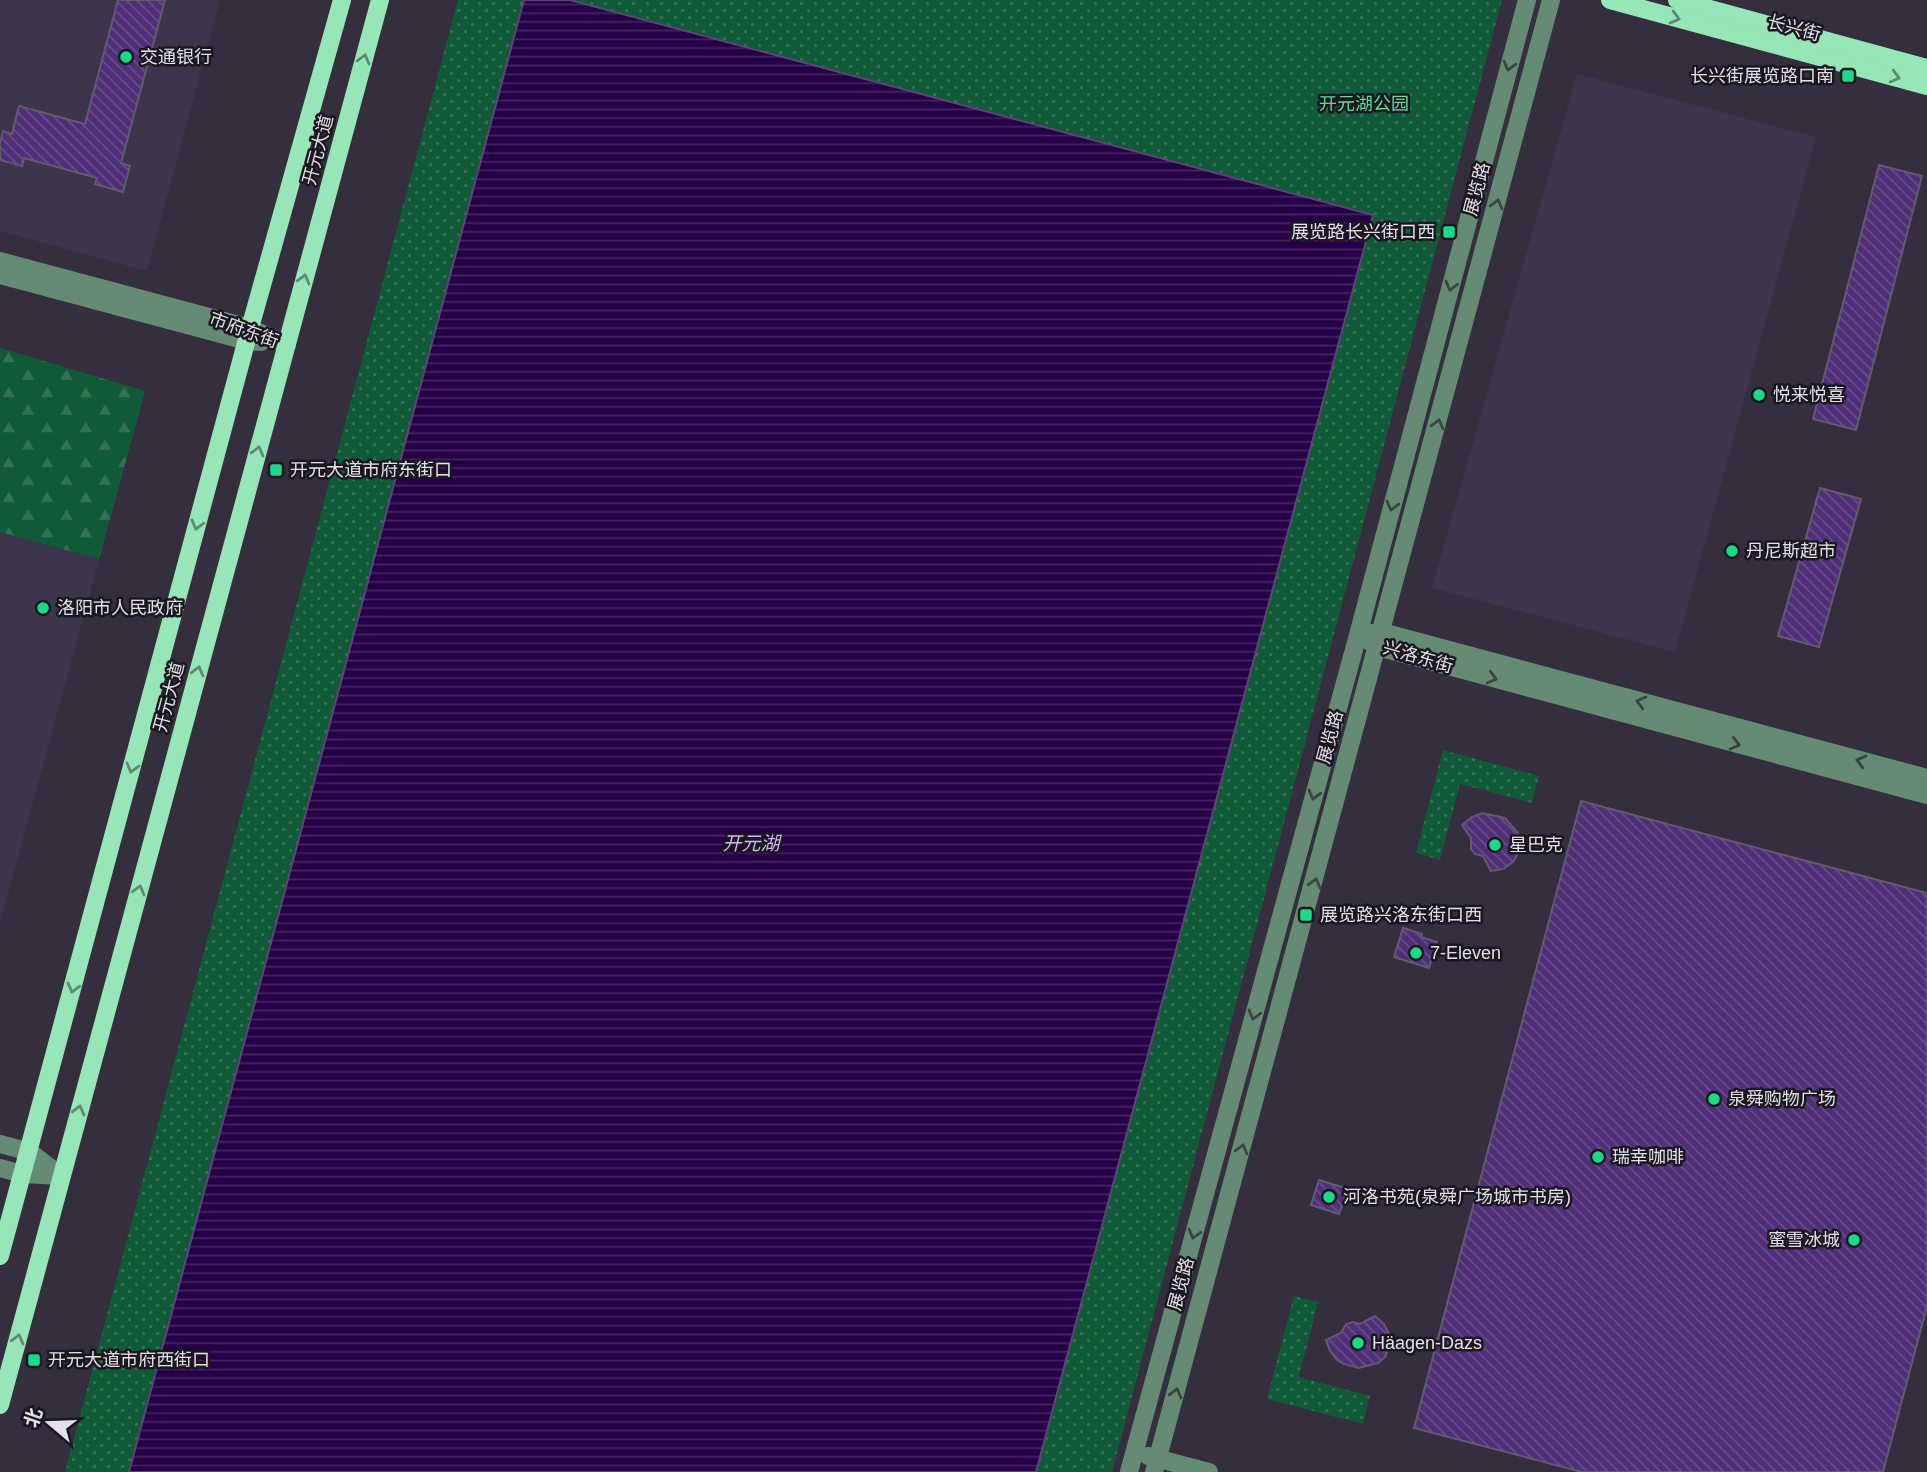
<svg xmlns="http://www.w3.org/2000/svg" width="1927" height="1472" font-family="Arial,'Noto Sans SC',sans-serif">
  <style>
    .built { fill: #3d354b }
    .green { fill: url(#green-dots) }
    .forest { fill: url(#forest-firs) }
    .water { fill: url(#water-rules); stroke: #5e4378; stroke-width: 2 }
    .building { fill: url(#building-back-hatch); stroke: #625b6e; stroke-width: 2 }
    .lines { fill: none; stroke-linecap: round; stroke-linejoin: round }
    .minor { stroke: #668b75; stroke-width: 18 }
    .major { stroke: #97e6b7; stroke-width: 18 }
    .oneway { stroke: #5f8973 }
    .oneway2 { stroke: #384541 }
    .poi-dot { fill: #1ad988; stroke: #1a171f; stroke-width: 2.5 }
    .labels { text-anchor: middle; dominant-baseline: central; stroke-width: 5; stroke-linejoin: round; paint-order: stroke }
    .street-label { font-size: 18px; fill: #e4e0eb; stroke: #1a171f }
    .poi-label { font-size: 18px; fill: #e4e0eb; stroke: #1a171f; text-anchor: start }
    .park-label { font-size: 18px; fill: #5adb98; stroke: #1a171f }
    .water-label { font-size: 19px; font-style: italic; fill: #ccb5f3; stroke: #1a171f }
  </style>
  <defs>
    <pattern id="green-dots" width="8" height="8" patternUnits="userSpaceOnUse" patternTransform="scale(1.75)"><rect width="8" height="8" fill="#105a38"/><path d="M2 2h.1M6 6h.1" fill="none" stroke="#337155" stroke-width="1.8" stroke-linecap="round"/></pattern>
    <pattern id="forest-firs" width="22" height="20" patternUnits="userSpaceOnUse" patternTransform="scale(1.75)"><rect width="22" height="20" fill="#105a38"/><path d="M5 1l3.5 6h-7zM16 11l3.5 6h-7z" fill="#337155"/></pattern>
    <pattern id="water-rules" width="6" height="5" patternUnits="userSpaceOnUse" patternTransform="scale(1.75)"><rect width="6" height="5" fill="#250046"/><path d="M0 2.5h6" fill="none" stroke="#442561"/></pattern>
    <pattern id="building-back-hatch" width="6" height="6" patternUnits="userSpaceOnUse" patternTransform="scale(1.75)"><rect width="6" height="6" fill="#4f2f78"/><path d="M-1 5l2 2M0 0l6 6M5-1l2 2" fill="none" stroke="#684d8b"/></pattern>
  </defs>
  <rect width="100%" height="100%" fill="#342e3e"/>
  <g class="built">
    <polygon points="0,0 220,0 147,271 0,231"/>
    <polygon points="1577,74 1816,137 1675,652 1432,588"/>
    <polygon points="0,348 145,391 0,923"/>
  </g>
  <g class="green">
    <polygon points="458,0 524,0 129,1472 65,1472"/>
    <polygon points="570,0 1502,0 1112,1472 1036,1472 1373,215"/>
    <polygon points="1443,750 1539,776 1532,803 1460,784 1440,860 1416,853"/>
    <polygon points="1294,1296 1318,1302 1299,1377 1370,1396 1363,1424 1267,1399"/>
  </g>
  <polygon class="forest" points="0,348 145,391 99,559 0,532"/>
  <polygon class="water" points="524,0 570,0 1373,215 1036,1472 129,1472"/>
  <g class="building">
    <polygon points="118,0 165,0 121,163 130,166 123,192 95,184 97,178 24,158 22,166 0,160 0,143 3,131 12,134 19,106 85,124"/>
    <polygon points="1879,165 1922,176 1856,430 1813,419"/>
    <polygon points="1820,488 1861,499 1819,647 1778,636"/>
    <polygon points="1581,801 1927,893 1927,1306 1883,1472 1582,1472 1414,1428"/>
    <polygon points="1482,813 1505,818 1518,833 1521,841 1519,852 1513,862 1503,869 1491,871 1483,856 1475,854 1471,849 1471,838 1462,825 1472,817"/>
    <polygon points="1403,928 1422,934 1421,937 1437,942 1429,968 1394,957"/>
    <polygon points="1319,1180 1348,1189 1339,1214 1311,1205"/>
    <polygon points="1375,1316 1384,1324 1389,1334 1389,1347 1385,1357 1378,1363 1359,1368 1344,1364 1337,1360 1330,1351 1326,1340 1341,1333 1346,1324 1353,1322 1360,1324"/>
  </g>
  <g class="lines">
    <g class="minor">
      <polyline points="0,261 250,328 287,345"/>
      <polyline points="0,275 247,341 261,342"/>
      <polyline points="1372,633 1382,632 1927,778"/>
      <polyline points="1370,642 1378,647 1927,795"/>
      <polyline points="0,1144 30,1152 61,1176"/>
      <polyline points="0,1168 22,1174 61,1176"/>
      <polyline points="1148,1456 1209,1472"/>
      <polyline points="1129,1472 1358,635 1527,0"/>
      <polyline points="1154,1472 1551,0"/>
    </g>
    <g class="major">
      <polyline points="1610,0 1927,86"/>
      <polyline points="1677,0 1927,68"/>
      <polyline points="0,1256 250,328 342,0"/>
      <polyline points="0,1405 380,0"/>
    </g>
  </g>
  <defs><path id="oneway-chevron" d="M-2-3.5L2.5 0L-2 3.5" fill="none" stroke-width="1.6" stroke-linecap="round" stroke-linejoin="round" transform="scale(1.75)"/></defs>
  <g class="oneway">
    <use href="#oneway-chevron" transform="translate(1675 18) rotate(15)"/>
    <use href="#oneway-chevron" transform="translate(364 59) rotate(-75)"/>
    <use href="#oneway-chevron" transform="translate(1895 77) rotate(15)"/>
    <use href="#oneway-chevron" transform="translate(304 279) rotate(-75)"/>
    <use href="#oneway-chevron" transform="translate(258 451) rotate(-75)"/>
    <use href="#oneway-chevron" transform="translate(197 525) rotate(105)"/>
    <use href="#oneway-chevron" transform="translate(198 671) rotate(-75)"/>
    <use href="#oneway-chevron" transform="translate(132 768) rotate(105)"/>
    <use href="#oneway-chevron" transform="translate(139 890) rotate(-75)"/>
    <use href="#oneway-chevron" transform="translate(73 988) rotate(105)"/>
    <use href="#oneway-chevron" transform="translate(79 1110) rotate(-75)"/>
    <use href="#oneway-chevron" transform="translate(18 1339) rotate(-75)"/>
  </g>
  <g class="oneway2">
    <use href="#oneway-chevron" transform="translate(1509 66) rotate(105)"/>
    <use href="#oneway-chevron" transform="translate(1497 204) rotate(-75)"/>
    <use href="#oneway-chevron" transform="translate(1451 286) rotate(105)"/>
    <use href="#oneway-chevron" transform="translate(1438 424) rotate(-75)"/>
    <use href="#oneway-chevron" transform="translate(1392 506) rotate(105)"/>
    <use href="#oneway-chevron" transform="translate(1492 678) rotate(15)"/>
    <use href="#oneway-chevron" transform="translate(1641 702) rotate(-165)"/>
    <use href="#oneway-chevron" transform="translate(1735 744) rotate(15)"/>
    <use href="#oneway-chevron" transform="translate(1861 761) rotate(-165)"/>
    <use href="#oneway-chevron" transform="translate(1314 795) rotate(105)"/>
    <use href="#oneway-chevron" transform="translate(1315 883) rotate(-75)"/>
    <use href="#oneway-chevron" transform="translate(1254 1015) rotate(105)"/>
    <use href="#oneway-chevron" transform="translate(1242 1149) rotate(-75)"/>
    <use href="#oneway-chevron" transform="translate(1194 1234) rotate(105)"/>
    <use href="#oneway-chevron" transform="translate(1176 1393) rotate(-75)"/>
  </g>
  <g class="poi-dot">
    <circle cx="126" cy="57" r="7"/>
    <rect x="1841" y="69" width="14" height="14" rx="3.5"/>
    <rect x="1442" y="225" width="14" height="14" rx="3.5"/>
    <circle cx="1759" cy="395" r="7"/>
    <rect x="269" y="463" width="14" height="14" rx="3.5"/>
    <circle cx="1732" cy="551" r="7"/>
    <circle cx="43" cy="608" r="7"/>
    <circle cx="1495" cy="845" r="7"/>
    <rect x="1299" y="908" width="14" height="14" rx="3.5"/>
    <circle cx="1416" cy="953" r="7"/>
    <circle cx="1714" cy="1099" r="7"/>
    <circle cx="1598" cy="1157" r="7"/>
    <circle cx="1329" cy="1197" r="7"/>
    <circle cx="1854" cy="1240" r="7"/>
    <circle cx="1358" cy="1343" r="7"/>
    <rect x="27" y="1353" width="14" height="14" rx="3.5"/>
  </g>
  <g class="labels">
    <g class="street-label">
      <text transform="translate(1794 28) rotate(15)">长兴街</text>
      <text transform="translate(318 150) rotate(-75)">开元大道</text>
      <text transform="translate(1477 189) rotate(-75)">展览路</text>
      <text transform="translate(244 330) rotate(20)">市府东街</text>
      <text transform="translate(1418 657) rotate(16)">兴洛东街</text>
      <text transform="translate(169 697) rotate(-75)">开元大道</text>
      <text transform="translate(1330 737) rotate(-75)">展览路</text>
      <text transform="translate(1181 1284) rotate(-75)">展览路</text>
    </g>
    <g class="poi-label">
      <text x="140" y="57">交通银行</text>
      <text x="1834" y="76" text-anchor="end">长兴街展览路口南</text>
      <text x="1435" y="232" text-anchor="end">展览路长兴街口西</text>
      <text x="1773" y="395">悦来悦喜</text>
      <text x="290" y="470">开元大道市府东街口</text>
      <text x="1746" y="551">丹尼斯超市</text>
      <text x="57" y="608">洛阳市人民政府</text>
      <text x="1509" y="845">星巴克</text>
      <text x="1320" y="915">展览路兴洛东街口西</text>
      <text x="1430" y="953">7-Eleven</text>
      <text x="1728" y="1099">泉舜购物广场</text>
      <text x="1612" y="1157">瑞幸咖啡</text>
      <text x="1343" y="1197">河洛书苑(泉舜广场城市书房)</text>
      <text x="1840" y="1240" text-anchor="end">蜜雪冰城</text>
      <text x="1372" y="1343">Häagen-Dazs</text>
      <text x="48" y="1360">开元大道市府西街口</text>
    </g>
    <g class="park-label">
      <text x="1364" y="104">开元湖公园</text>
    </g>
    <g class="water-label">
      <text x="751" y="843">开元湖</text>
    </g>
  </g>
  <g transform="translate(49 1423) rotate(289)" stroke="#1a171f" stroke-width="5" paint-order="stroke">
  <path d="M0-5L12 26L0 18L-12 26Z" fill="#e4e0eb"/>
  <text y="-10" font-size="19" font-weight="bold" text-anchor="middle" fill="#e4e0eb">北</text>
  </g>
</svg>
